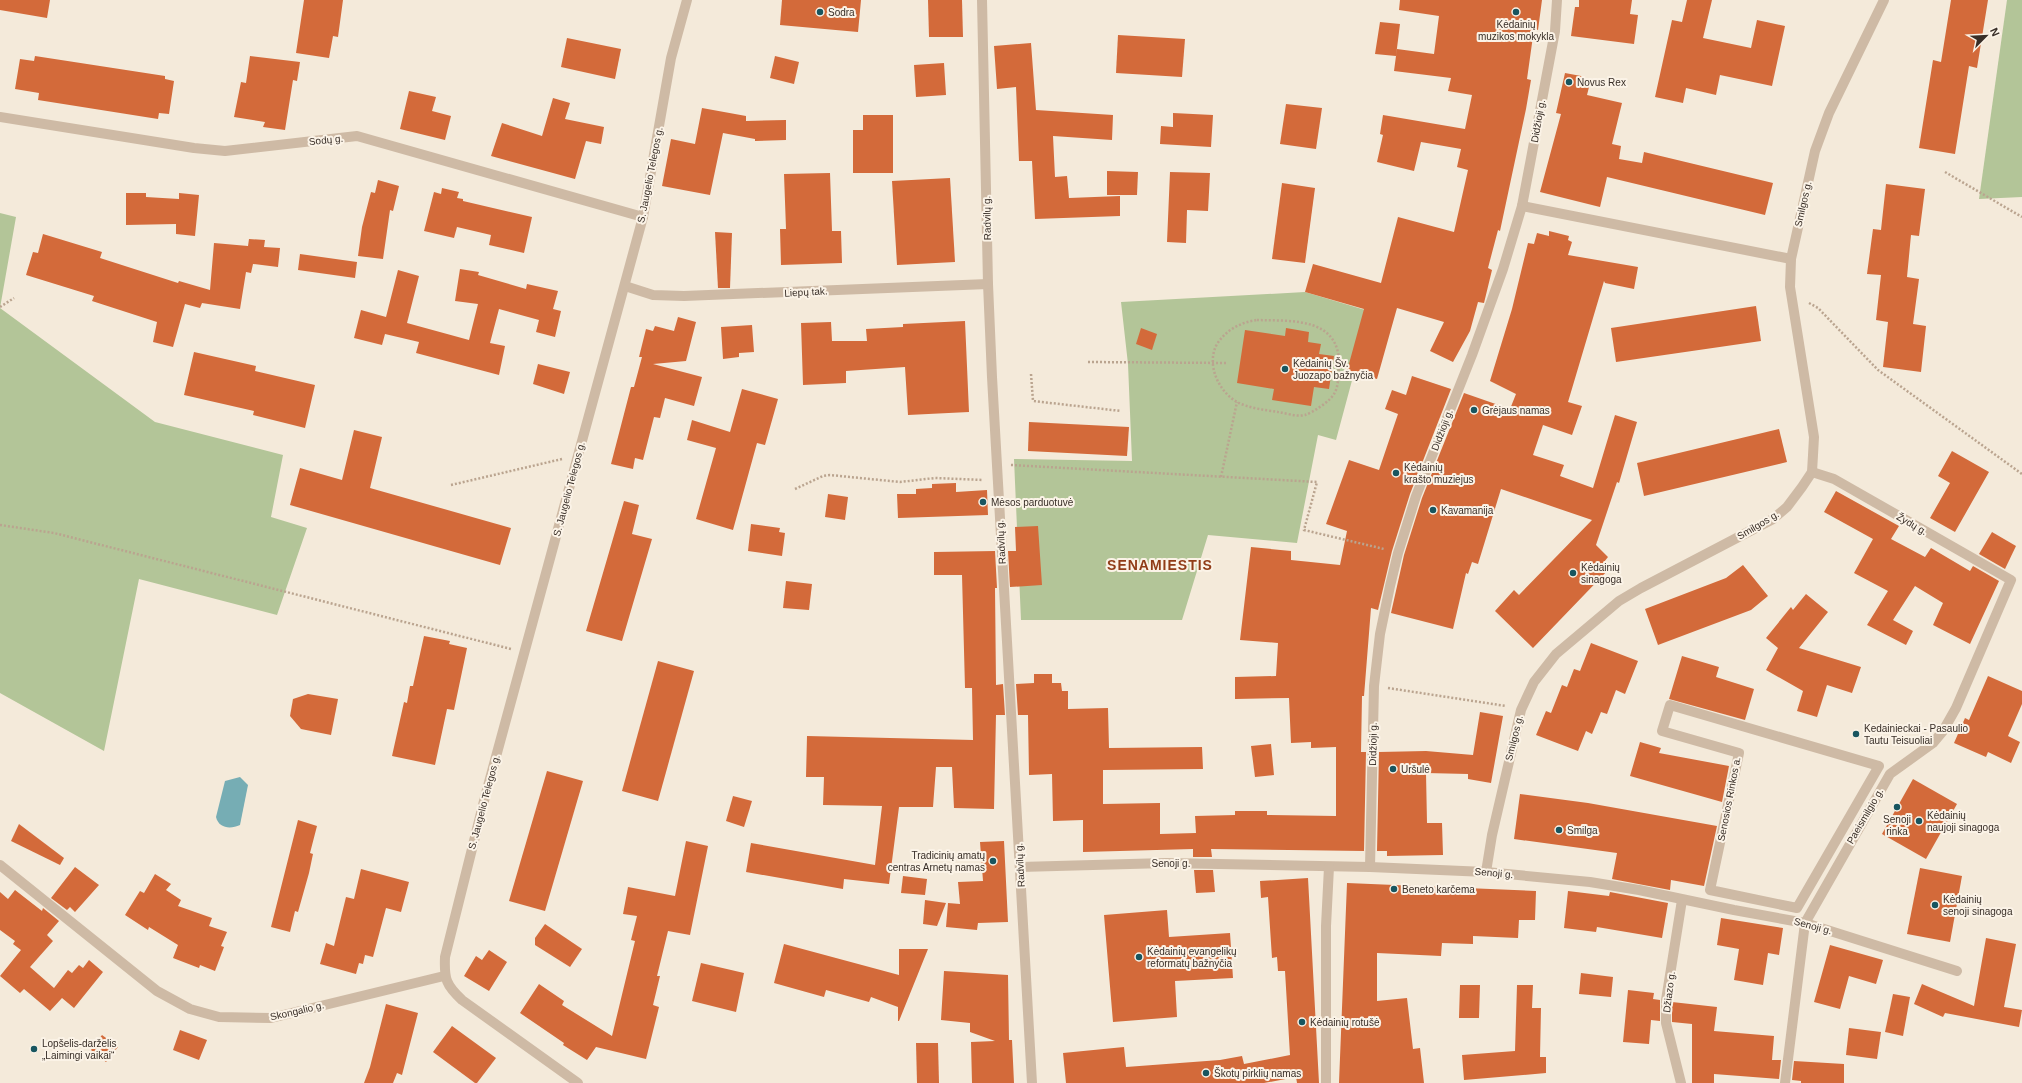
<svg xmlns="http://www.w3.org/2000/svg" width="2022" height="1083" font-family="Helvetica,sans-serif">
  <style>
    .green { fill: #b3c598 }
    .water { fill: #76adb4 }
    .building { fill: #d36a3a }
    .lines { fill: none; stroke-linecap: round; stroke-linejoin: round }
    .path { stroke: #baa48f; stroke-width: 2.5; stroke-dasharray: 2 2; stroke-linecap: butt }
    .minor { stroke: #cebaa5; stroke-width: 10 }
    .poi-dot { fill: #18555f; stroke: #fbf3e7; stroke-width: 1.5 }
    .labels { text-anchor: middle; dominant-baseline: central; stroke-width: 4; stroke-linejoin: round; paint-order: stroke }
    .poi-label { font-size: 10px; fill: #382e27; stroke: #fbf3e7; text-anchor: start }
    .street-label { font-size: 10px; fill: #382e27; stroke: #fbf3e7 }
    .district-label { font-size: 14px; font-weight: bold; letter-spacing: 1px; fill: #903c17; stroke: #fbf3e7 }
  </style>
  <rect width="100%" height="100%" fill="#f4eada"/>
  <g class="green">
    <polygon points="2007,0 2022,0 2022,197 1979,199"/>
    <polygon points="0,213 16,217 0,308 155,422 283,455 271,517 307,528 277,615 139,579 104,751 0,693"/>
    <polygon points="1305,292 1372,312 1354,373 1336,440 1318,435 1297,543 1208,535 1182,620 1021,620 1014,459 1132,461 1128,364 1121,302"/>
  </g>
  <path class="water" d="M240,777L248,785L240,825C231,829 219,829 216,817L225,781Z"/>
  <g class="building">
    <polygon points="0,0 50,0 47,18 0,10"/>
    <polygon points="304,0 343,0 338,37 333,36 329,58 296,53"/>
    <polygon points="782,0 861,0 858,32 780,25"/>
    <polygon points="928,0 962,0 963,37 929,37"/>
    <polygon points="1400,0 1542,0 1538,30 1534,29 1527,79 1531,80 1526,109 1500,231 1498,230 1488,268 1492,270 1484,303 1478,302 1470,331 1453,362 1430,351 1444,322 1397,308 1377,379 1347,371 1364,309 1305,292 1313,264 1381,283 1398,217 1454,232 1468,170 1457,167 1461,149 1421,142 1414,171 1377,162 1383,135 1380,134 1383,115 1465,129 1472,95 1448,91 1451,78 1394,71 1396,56 1375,54 1380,22 1400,24 1396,56 1397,49 1434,54 1439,16 1399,10"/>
    <polygon points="1579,0 1632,0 1630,14 1638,15 1634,44 1571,36 1575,7 1579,7"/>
    <polygon points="1687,0 1712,0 1703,38 1751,48 1757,20 1785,26 1772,86 1720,75 1716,95 1686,88 1683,103 1655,97 1672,20 1682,22"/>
    <polygon points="1951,0 1988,0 1977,68 1969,66 1955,154 1919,148 1933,60 1941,62"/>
    <polygon points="1118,35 1185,39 1182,77 1116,73"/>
    <polygon points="567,38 621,49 615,79 561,67"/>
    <polygon points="1031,43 1036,110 1113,115 1112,140 1053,136 1055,177 1067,176 1069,198 1120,196 1120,216 1035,219 1032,161 1019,161 1016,87 997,89 994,46"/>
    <polygon points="35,56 165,76 165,79 174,81 169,114 159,113 158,119 38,100 39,93 15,89 20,59 34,61"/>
    <polygon points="250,56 300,62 297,81 293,80 285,130 263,127 265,122 234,117 241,82 246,83"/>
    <polygon points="775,56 799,62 794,84 770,78"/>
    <polygon points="944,63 946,95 916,97 914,65"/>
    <polygon points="1565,73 1581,76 1590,83 1587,95 1622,103 1612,144 1621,146 1619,159 1642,163 1644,152 1773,183 1765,215 1607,177 1600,207 1540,192 1561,114 1556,113"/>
    <polygon points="409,91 436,97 432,111 451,116 445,140 400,129"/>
    <polygon points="553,98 570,103 565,119 604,127 601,144 586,141 575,179 491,156 502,123 542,136"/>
    <polygon points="1286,104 1322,108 1316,149 1280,144"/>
    <polygon points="702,108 746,116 746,121 786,120 786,140 755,141 755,139 723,133 710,195 662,186 671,139 695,144"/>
    <polygon points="1173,113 1213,115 1211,147 1160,144 1161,126 1173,127"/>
    <polygon points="863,115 893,115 893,173 853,173 853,130 863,130"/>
    <polygon points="1107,171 1138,172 1137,195 1107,195"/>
    <polygon points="1170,172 1210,173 1208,211 1187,210 1186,243 1167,242"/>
    <polygon points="830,173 832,231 841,231 842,263 781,265 780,229 786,229 784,174"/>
    <polygon points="950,178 955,262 897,265 892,181"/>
    <polygon points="378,180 399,186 393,211 390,210 383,259 358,256 362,227 371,192 375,193"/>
    <polygon points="1282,183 1315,188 1305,263 1272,259"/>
    <polygon points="1886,184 1925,189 1919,236 1911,235 1907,277 1919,279 1913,324 1926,326 1921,372 1883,367 1888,322 1876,320 1881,275 1867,274 1873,229 1881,230"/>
    <polygon points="442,188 459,192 457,198 463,199 463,201 532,217 524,253 489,245 491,235 457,227 454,238 424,231 434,192 441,194"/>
    <polygon points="126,193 146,193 146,197 179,199 179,193 199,195 195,236 176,234 176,224 126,225"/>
    <polygon points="1549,231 1569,236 1568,240 1572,242 1568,255 1638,267 1634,289 1605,283 1604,281 1568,402 1582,406 1572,435 1543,425 1533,455 1564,465 1560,476 1593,488 1615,415 1637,422 1619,483 1617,482 1596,545 1608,557 1604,562 1610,568 1533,648 1495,611 1514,590 1519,595 1592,520 1501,489 1478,564 1472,562 1468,574 1466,573 1453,629 1391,613 1404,555 1422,498 1464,393 1510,409 1516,394 1490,381 1512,309 1528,243 1534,244 1537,233 1549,236"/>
    <polygon points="715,232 732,233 730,288 718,288"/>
    <polygon points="43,234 102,252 100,258 178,283 179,281 210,290 214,243 248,246 249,239 265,240 264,247 280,248 278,267 253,264 251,273 246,272 240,309 202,303 200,308 185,304 173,347 153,342 157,322 92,301 94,296 26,275 33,252 38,253"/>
    <polygon points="300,254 357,262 355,278 298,270"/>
    <polygon points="460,269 479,272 478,275 526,289 527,284 558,291 553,309 561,311 555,337 536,332 539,320 499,309 490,343 505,346 499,375 416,353 419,342 385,334 382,345 354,338 361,310 386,317 398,270 419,276 407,323 469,340 478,304 455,301"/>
    <polygon points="1756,306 1761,341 1616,362 1611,328"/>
    <polygon points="678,317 696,322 686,361 653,364 702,377 694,406 665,398 660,418 654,417 643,460 635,458 633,469 611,464 631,387 634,387 642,357 639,357 646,329 653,331 655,326 674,331"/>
    <polygon points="965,321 969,412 908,415 905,367 846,371 846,383 803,385 801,323 831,322 832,341 867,341 866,329 903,327 903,324"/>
    <polygon points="752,325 754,352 739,353 739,357 723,359 721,327"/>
    <polygon points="1141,328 1157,334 1152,350 1136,344"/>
    <polygon points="1286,328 1309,332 1308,342 1321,344 1319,354 1334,356 1329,389 1314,387 1311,406 1272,400 1274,389 1237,383 1245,330 1285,336"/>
    <polygon points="194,352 256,366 255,371 315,385 305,428 253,415 254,411 184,395"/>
    <polygon points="538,364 570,372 564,394 533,384"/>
    <polygon points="1412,376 1451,389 1410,494 1392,551 1378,610 1371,608 1364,696 1362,696 1361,752 1366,752 1364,851 1211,849 1212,857 1193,857 1193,849 1083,852 1083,820 1053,821 1052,774 1029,775 1028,715 1018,715 1016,684 1034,683 1034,674 1052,674 1052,683 1061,683 1062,691 1068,691 1068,709 1108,708 1109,748 1202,747 1203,769 1103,770 1103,804 1160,803 1160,834 1196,833 1195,816 1235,815 1235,811 1267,811 1267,815 1336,816 1336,747 1311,748 1311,742 1291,743 1289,698 1235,699 1235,677 1276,676 1278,643 1240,640 1251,547 1291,551 1291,560 1340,565 1347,531 1326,524 1349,460 1379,470 1398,414 1385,409 1392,390 1406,395"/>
    <polygon points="742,389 778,399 765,445 757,443 733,530 696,519 716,448 687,440 692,420 730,432"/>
    <polygon points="1029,422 1129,427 1127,456 1028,451"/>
    <polygon points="1779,429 1787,462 1644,496 1637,463"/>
    <polygon points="354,430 382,437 370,488 511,528 500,565 290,505 300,468 342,480"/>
    <polygon points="1952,451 1989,472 1955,532 1930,518 1950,483 1938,476"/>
    <polygon points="956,483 956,492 987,490 988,515 898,518 897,494 916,494 916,489 932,488 932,484"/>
    <polygon points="1836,491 1899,526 1891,539 1925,557 1931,548 1970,571 1973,566 1999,581 1970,644 1933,625 1943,603 1915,586 1893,620 1913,631 1906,645 1867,625 1888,591 1854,573 1873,539 1824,512"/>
    <polygon points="828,494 848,497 845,520 825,517"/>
    <polygon points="624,501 639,505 632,534 652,539 622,641 586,631"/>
    <polygon points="751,524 780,528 779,532 785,533 782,556 748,551"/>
    <polygon points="1038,526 1042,585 1010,587 1008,551 1016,551 1015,527"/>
    <polygon points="1992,532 2016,546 2005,569 1979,554"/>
    <polygon points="995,551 997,588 995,588 996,685 1003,684 1005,715 996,715 994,809 954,808 952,767 936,767 933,807 899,807 889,884 844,879 843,889 746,872 751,843 875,865 882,806 823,805 824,777 806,777 807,736 973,740 972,688 965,688 962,575 934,575 934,552"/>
    <polygon points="1743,565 1768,596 1751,610 1658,645 1645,609 1726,578"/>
    <polygon points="786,581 812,584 809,610 783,608"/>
    <polygon points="1806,594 1828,612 1799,648 1861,667 1852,693 1827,685 1817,717 1797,711 1803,691 1766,670 1778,648 1766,638 1791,607 1793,610"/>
    <polygon points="424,636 450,641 449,644 467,648 454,710 447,709 435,765 392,756 404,702 407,703 410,686 413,686"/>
    <polygon points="1591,643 1638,661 1625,694 1616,690 1607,714 1601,712 1592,734 1586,731 1578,751 1536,735 1546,711 1551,713 1562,685 1567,687 1574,669 1580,671"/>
    <polygon points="1682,656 1719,667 1716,677 1754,689 1745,720 1669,699"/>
    <polygon points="658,661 694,671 658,801 622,791"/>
    <polygon points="1988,676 2022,691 2022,704 2008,736 2020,742 2011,763 1988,752 1986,757 1954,743 1965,718 1969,720"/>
    <polygon points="308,694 338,699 331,735 301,729 290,716 293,699"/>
    <polygon points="1480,712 1503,716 1491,783 1468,779 1468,774 1426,773 1427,823 1442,823 1443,855 1387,856 1387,851 1377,851 1379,752 1426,751 1473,755"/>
    <polygon points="1640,742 1661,748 1659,753 1729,766 1722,802 1630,776"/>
    <polygon points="1271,744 1274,775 1255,777 1251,746"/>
    <polygon points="547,771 583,781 545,911 509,901"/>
    <polygon points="1913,779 1957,804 1926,859 1882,834"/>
    <polygon points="1520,794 1588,803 1717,826 1704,886 1671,880 1670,890 1612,879 1617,853 1514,839"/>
    <polygon points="733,796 752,801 744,827 726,821"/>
    <polygon points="298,820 317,826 310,853 313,854 309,873 298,912 295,911 290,932 271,927"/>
    <polygon points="19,824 64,858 60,865 11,841"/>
    <polygon points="686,841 708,846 690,935 668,931 657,976 660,976 653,1005 659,1007 646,1059 596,1047 587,1060 563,1045 564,1043 520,1013 539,984 564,1001 562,1005 612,1036 635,941 631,940 637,916 623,914 628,887 675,896"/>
    <polygon points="1004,841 1008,922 978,923 977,930 946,927 948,903 960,904 958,882 983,881 980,842"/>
    <polygon points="75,867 99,885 75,912 70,907 67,910 51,898"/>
    <polygon points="1920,868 1962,876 1950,942 1907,934"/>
    <polygon points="361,869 409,882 401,912 386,908 373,957 365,955 363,964 359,963 356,974 320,964 326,943 334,946 346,897 354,899"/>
    <polygon points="1194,870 1213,870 1215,892 1196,893"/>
    <polygon points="155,874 171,884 166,890 181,900 178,906 212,918 209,926 227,932 221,946 224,947 215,971 200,965 199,968 173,958 178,945 149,927 148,930 125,915 140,891 144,893"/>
    <polygon points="903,876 927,879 925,895 901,893"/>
    <polygon points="1308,878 1319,1083 1297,1083 1296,1077 1264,1083 1066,1083 1063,1053 1124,1047 1126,1067 1220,1060 1242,1056 1244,1064 1290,1055 1285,971 1278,971 1277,957 1272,958 1268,897 1261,898 1260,881"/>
    <polygon points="1347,883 1536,891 1535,920 1519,920 1518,938 1473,936 1473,944 1442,943 1441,956 1377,953 1377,1001 1407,998 1413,1049 1420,1048 1424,1083 1339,1083"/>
    <polygon points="15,890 42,911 43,908 59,921 47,935 53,941 30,967 54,988 68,970 72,973 79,965 83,968 89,960 103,972 74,1008 62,998 50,1011 24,989 20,993 0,976 21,950 13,944 15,941 0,930 0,892 8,899"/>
    <polygon points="1568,891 1609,896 1610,892 1668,903 1662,938 1597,927 1596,932 1564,928"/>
    <polygon points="925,900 946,903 937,926 923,924"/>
    <polygon points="1167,910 1169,937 1230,933 1233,978 1175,981 1177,1017 1113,1022 1104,915"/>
    <polygon points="1721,918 1783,928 1779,955 1768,953 1763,985 1734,980 1739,949 1717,945"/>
    <polygon points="545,924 582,949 570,967 535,945 535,938"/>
    <polygon points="1986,938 2016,944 2004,1007 2022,1010 2019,1027 1945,1013 1943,1017 1914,1004 1922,984 1974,1006"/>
    <polygon points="784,944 899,975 899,949 928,949 899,1021 898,1021 898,1007 871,997 869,1002 826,990 824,997 774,983"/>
    <polygon points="1830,945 1883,960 1876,984 1849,976 1840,1009 1814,1002"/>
    <polygon points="489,950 507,962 489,991 464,976 476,956 482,960"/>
    <polygon points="701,963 744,973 736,1012 692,1001"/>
    <polygon points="944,971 1008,975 1009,1040 1012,1040 1014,1083 972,1083 971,1042 995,1041 970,1032 970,1023 941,1020"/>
    <polygon points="1581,973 1613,977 1611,997 1579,994"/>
    <polygon points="1460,985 1480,985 1479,1018 1459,1018"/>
    <polygon points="1517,985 1533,985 1532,1008 1541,1008 1540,1057 1546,1057 1546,1073 1464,1080 1462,1055 1515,1051"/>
    <polygon points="1628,990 1654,993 1653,999 1660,1000 1660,1021 1651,1020 1649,1044 1623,1042"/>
    <polygon points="1893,994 1910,997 1903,1036 1885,1032"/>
    <polygon points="1672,1002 1717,1007 1714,1031 1774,1036 1772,1060 1781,1060 1779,1079 1714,1074 1714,1083 1692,1083 1692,1024 1672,1022"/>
    <polygon points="386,1004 418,1013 402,1075 397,1073 393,1083 364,1083 370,1067"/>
    <polygon points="452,1026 496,1058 477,1083 475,1083 433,1052"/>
    <polygon points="1849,1028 1881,1032 1877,1059 1846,1055"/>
    <polygon points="180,1030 207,1040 199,1060 173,1050"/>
    <polygon points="102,1035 118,1047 106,1062 91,1050"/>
    <polygon points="916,1043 938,1043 939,1083 917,1083"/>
    <polygon points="1794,1061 1844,1064 1844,1083 1801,1083 1801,1081 1792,1080"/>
  </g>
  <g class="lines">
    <g class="path">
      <polyline points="1945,172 2022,217"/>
      <polyline points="1809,303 1818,308 1878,370 2022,474"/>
      <polyline points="0,307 14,298"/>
      <path d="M1257,320C1293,321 1341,317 1339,367C1338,375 1339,386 1334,394C1330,401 1314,412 1305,415C1296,417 1286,413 1278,412C1265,410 1248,408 1237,402C1218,391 1206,364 1217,344C1226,330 1241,322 1257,320Z"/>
      <polyline points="1088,362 1227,363"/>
      <polyline points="1031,374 1033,401 1121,411"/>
      <polyline points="1011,465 1317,482 1304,530 1384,549"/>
      <polyline points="1221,477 1237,402"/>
      <polyline points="451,485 562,459"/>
      <polyline points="795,489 823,476 830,475 900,482 935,478 983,480"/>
      <polyline points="0,525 54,533 511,649"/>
      <polyline points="1388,688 1506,706"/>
    </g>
    <g class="minor">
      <polyline points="982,0 988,284 992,377 1032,1083"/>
      <polyline points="0,117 194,148 225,151 357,136 643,217"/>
      <polyline points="1522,206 1791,259"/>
      <polyline points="625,286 653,295 684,296 988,284"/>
      <polygon points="1670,705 1879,766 1797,908 1710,890 1739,753 1662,731"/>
      <polyline points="0,865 157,991 190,1009 219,1017 271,1018 444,976"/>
      <polyline points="1020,867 1166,863 1370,867 1486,872 1590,882 1639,890 1734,910 1805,923 1957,971"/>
      <polyline points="1370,867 1374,686 1380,634 1390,586 1398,553 1416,496 1472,355 1503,269 1522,206 1555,31 1557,0"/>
      <polyline points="1486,872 1492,835 1521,710 1534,682 1556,654 1619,601 1641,588 1773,519 1787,507 1802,487 1812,472 1813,455 1814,437 1790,287 1791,259 1815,151 1829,113 1884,0"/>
      <path d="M578,1083L462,1000C446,985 444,979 445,957L485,797L643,217L671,58L687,0"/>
      <polyline points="1326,1083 1326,926 1329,867"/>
      <polyline points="1681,1083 1666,1023 1666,1000 1682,900"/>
      <polyline points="1785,1083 1805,923 1890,774 1933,743 1943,731 1956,708 2011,580 1834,479 1812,472"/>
    </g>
  </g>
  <g class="poi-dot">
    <circle cx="820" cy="12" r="4"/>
    <circle cx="1516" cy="12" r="4"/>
    <circle cx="1569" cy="82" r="4"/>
    <circle cx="1285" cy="369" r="4"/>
    <circle cx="1474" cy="410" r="4"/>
    <circle cx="1396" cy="473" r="4"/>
    <circle cx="983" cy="502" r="4"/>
    <circle cx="1433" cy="510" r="4"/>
    <circle cx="1573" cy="573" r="4"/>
    <circle cx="1856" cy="734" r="4"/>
    <circle cx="1393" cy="769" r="4"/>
    <circle cx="1897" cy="807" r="4"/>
    <circle cx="1919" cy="821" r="4"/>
    <circle cx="1559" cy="830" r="4"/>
    <circle cx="993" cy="861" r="4"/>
    <circle cx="1394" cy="889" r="4"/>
    <circle cx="1935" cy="905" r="4"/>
    <circle cx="1139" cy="957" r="4"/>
    <circle cx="1302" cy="1022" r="4"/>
    <circle cx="34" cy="1049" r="4"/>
    <circle cx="1206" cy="1073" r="4"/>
  </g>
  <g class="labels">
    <g class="poi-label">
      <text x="828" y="12">Sodra</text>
      <text x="1516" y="24" text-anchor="middle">Kėdainių<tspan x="1516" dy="12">muzikos mokykla</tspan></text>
      <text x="1577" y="82">Novus Rex</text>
      <text x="1293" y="363">Kėdainių Šv.<tspan x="1293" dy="12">Juozapo bažnyčia</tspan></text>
      <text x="1482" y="410">Grėjaus namas</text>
      <text x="1404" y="467">Kėdainių<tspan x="1404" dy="12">krašto muziejus</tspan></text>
      <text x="991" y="502">Mėsos parduotuvė</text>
      <text x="1441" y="510">Kavamanija</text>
      <text x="1581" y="567">Kėdainių<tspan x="1581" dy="12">sinagoga</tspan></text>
      <text x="1864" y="728">Kedainieckai - Pasaulio<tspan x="1864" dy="12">Tautu Teisuoliai</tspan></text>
      <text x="1401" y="769">Uršulė</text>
      <text x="1927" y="815">Kėdainių<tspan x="1927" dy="12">naujoji sinagoga</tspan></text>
      <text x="1897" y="819" text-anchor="middle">Senoji<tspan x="1897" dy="12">rinka</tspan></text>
      <text x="1567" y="830">Smilga</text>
      <text x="985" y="855" text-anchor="end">Tradicinių amatų<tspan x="985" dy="12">centras Arnetų namas</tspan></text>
      <text x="1402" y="889">Beneto karčema</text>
      <text x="1943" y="899">Kėdainių<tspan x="1943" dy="12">senoji sinagoga</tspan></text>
      <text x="1147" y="951">Kėdainių evangelikų<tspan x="1147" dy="12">reformatų bažnyčia</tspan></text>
      <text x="1310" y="1022">Kėdainių rotušė</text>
      <text x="42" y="1043">Lopšelis-darželis<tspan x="42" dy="12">„Laimingi vaikai“</tspan></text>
      <text x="1214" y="1073">Škotų pirklių namas</text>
    </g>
    <g class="street-label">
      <text transform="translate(1538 121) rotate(-80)">Didžioji g.</text>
      <text transform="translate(326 140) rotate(-6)">Sodų g.</text>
      <text transform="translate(650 175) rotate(-79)">S. Jaugelio Telegos g.</text>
      <text transform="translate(1803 204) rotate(-77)">Smilgos g.</text>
      <text transform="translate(987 218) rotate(-91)">Radvilų g.</text>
      <text transform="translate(806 292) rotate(-3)">Liepų tak.</text>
      <text transform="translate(1442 430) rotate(-69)">Didžioji g.</text>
      <text transform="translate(569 489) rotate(-75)">S. Jaugelio Telegos g.</text>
      <text transform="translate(1912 524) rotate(30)">Žydų g.</text>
      <text transform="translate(1758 525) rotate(-31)">Smilgos g.</text>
      <text transform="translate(1001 542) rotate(-93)">Radvilų g.</text>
      <text transform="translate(1514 738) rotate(-76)">Smilgos g.</text>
      <text transform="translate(1373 744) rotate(-89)">Didžioji g.</text>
      <text transform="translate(1729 799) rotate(-79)">Senosios Rinkos a.</text>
      <text transform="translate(484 802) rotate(-75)">S. Jaugelio Telegos g.</text>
      <text transform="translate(1865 816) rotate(-60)">Paeismilgio g.</text>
      <text x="1171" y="863">Senoji g.</text>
      <text transform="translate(1020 865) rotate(-93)">Radvilų g.</text>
      <text transform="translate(1494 873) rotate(5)">Senoji g.</text>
      <text transform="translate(1813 926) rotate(15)">Senoji g.</text>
      <text transform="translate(1669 992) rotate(-83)">Džiazo g.</text>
      <text transform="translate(297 1011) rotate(-13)">Skongalio g.</text>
    </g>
    <g class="district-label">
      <text x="1160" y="565">SENAMIESTIS</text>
    </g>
  </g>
  <g transform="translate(1986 36) rotate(66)" stroke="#fbf3e7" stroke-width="3" paint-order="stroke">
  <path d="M0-3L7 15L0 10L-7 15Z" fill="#382e27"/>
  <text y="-6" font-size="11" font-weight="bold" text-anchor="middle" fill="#382e27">N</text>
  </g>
</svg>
